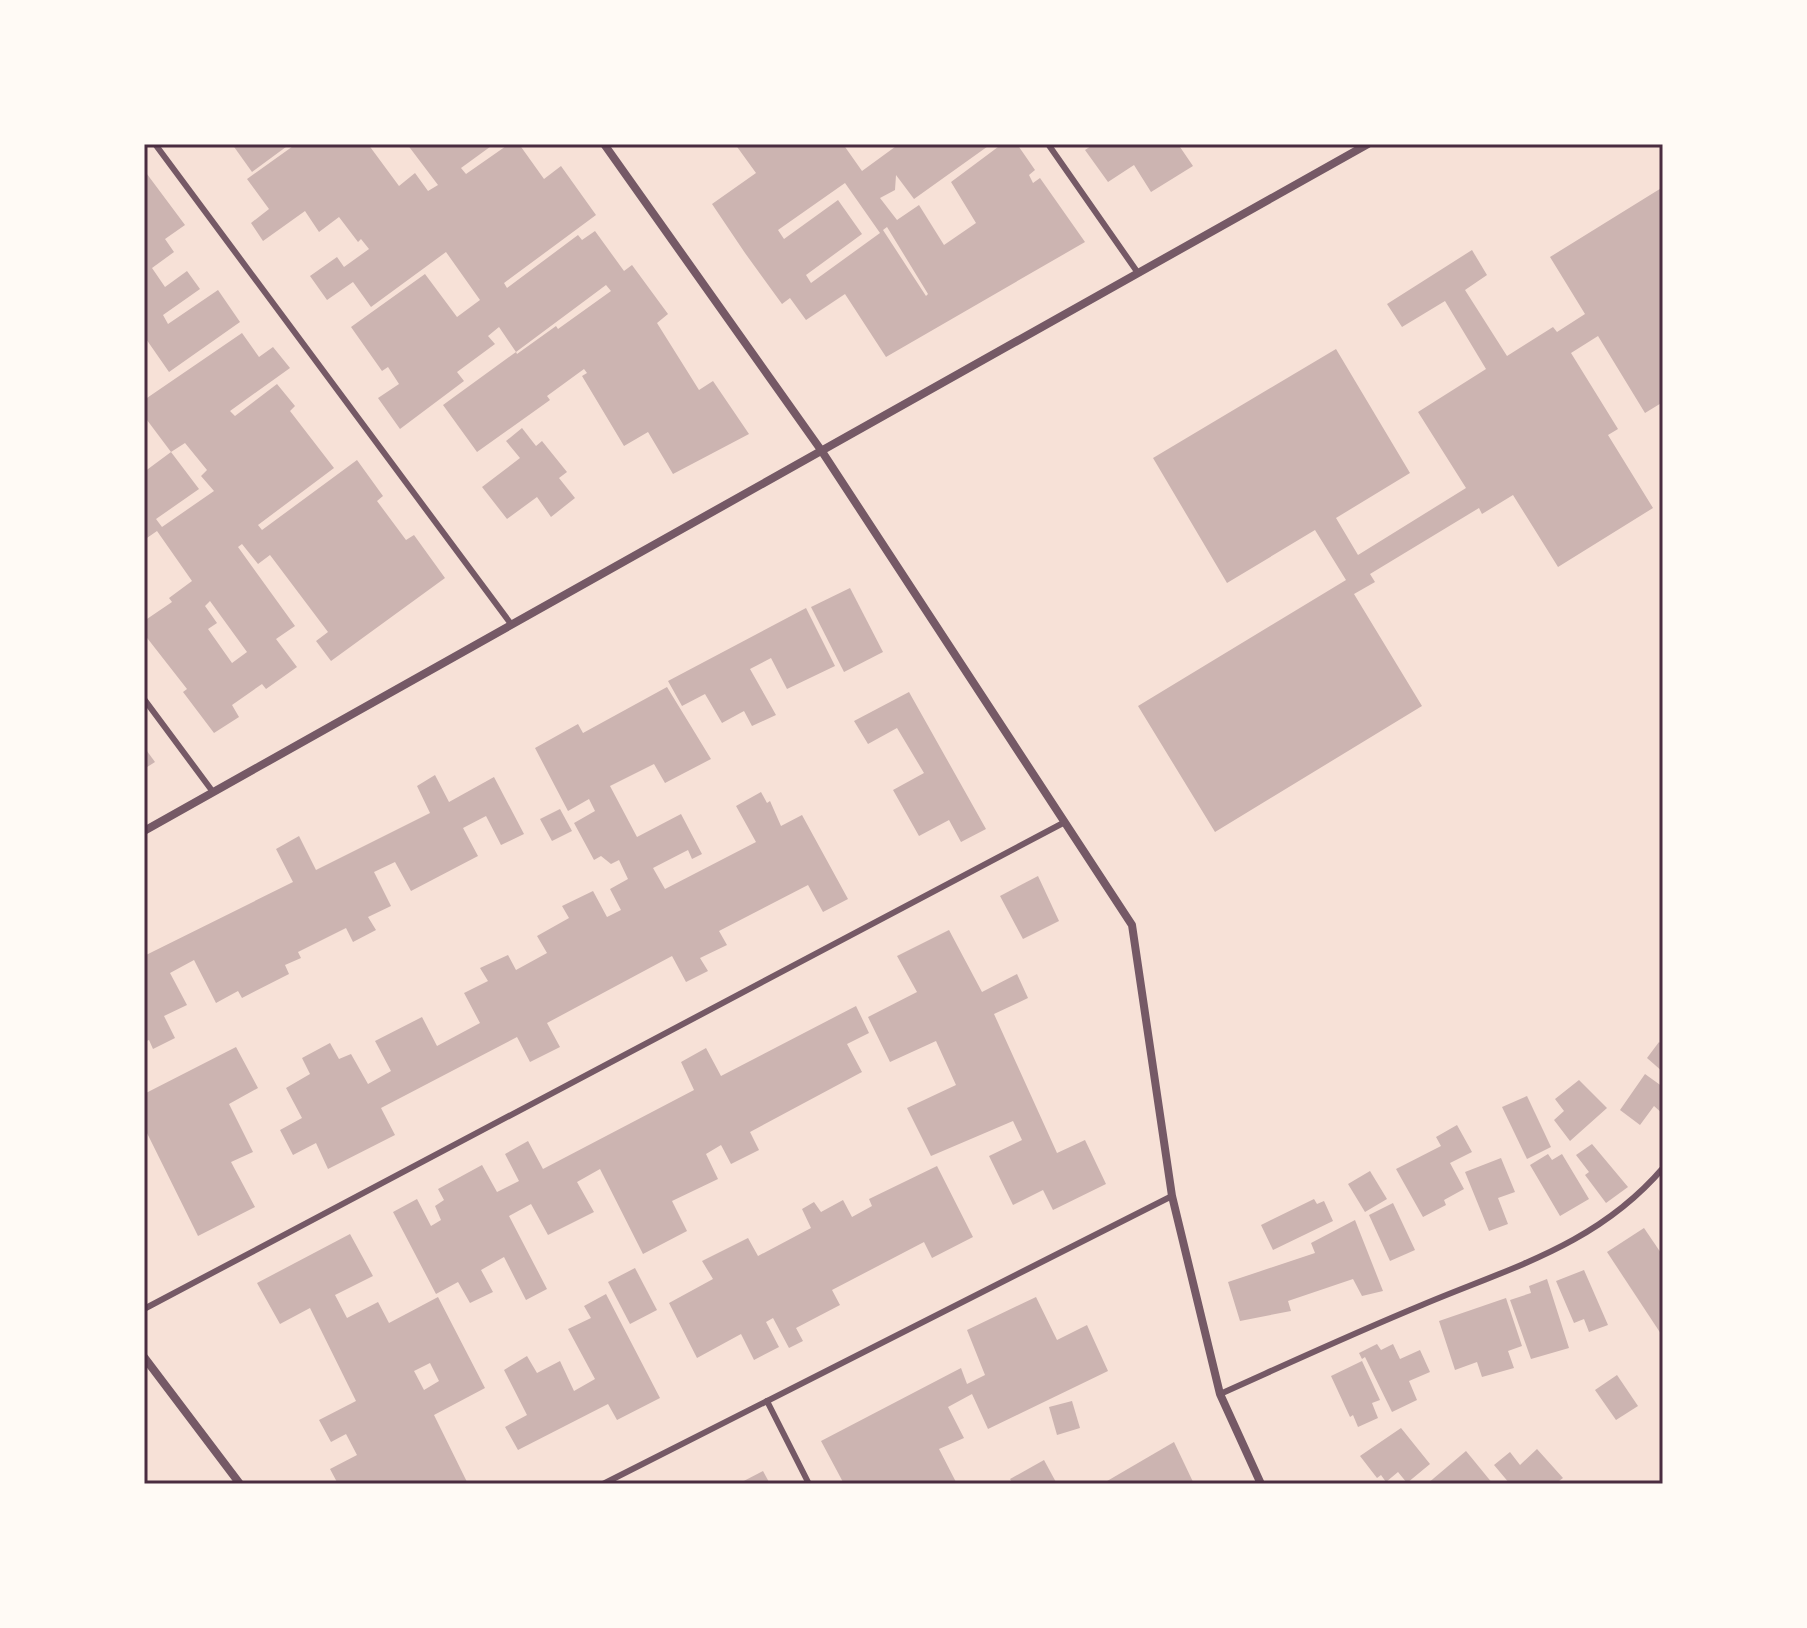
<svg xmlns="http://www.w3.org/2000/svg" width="1807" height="1628" font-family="'Playfair Display',serif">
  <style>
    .building { fill: #ccb4b1; fill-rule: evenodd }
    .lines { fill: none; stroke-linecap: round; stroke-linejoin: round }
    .service { stroke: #755966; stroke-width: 6 }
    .minor { stroke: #755966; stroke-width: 8 }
    .neatline { fill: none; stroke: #4a2c40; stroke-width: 3 }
  </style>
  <rect width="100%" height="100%" fill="#f7e1d7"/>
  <g class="building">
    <polygon points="232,144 290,144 252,172"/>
    <polygon points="296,144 368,144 399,186 415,173 428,191 438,185 407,144 494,144 461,168 466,174 509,144 519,144 544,179 561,166 596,215 504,283 507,288 578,235 582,240 595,231 624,271 632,265 668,314 657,323 699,390 713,381 749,434 673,474 648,432 624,446 582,376 587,373 584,369 547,396 550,400 477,452 443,405 516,352 517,354 556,326 558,329 611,291 606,285 516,352 499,327 488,336 495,344 457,372 464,381 400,429 378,398 399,384 388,367 382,371 351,327 425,274 457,317 480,300 446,252 371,307 353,282 327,300 310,276 337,257 344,267 369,249 361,239 358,242 339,217 319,232 305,211 263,241 251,223 269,209 247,179"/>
    <path d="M735,144H843L862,171L899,144H991L914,199L896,175L895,190L880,198L897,220L919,205L944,245L976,223L951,182L1002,144H1017L1035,170L1029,175L1033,183L1040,178L1085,242L886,357L845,294L806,320L790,298L782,304L745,253L712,204L756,173ZM845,183L880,233L811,283L806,275L862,234L838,200L784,239L778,230ZM887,227L928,294L926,296L883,230Z"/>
    <polygon points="1094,144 1185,144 1180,147 1193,166 1151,192 1134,165 1108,182 1085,150"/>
    <polygon points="144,170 185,225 165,239 174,252 152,268 165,287 187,271 200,289 163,315 168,324 218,290 240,322 169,372 144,336"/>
    <polygon points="1663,187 1663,402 1645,413 1598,336 1571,353 1618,429 1608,435 1653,508 1558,567 1513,495 1482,514 1479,508 1370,574 1375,582 1354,594 1422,706 1215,832 1138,706 1346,580 1315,530 1227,583 1153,458 1336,349 1410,473 1336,518 1358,555 1466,488 1418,412 1486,369 1445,301 1402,327 1387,304 1472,250 1487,275 1465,290 1507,356 1553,327 1557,332 1585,314 1550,257"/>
    <path d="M242,333L259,357L273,347L290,368L230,411L235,416L277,384L295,406L290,411L334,468L258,525L262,530L357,460L383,496L377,501L406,540L414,535L445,578L331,661L316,641L328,632L270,555L258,564L242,544L238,547L295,626L276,639L297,667L266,689L262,684L232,705L239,717L214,733L183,692L187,689L144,634V621L172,602L169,598L192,581L157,531L144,540V472L171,452L199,489L156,519L162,527L214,491L201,476L207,470L185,443L171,452L144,416V400ZM210,601L247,652L232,663L208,629L217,623L205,606Z"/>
    <polygon points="522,428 536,446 542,441 567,472 559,478 575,498 551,517 537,497 507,519 482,487 520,458 506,441"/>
    <polygon points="850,588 883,652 844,672 811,607"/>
    <polygon points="806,608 835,666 787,689 771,658 750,669 776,715 752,726 744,711 722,723 705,694 682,706 668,681"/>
    <polygon points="667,687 711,759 665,783 654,764 610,786 637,837 681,814 702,854 692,859 688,850 653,868 665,889 756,842 736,806 761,792 767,803 770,801 781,826 802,815 848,899 823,912 808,885 719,931 727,945 700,958 708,971 686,982 672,956 547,1023 560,1047 530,1062 517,1037 473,1060 381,1108 395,1135 328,1169 316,1143 293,1155 280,1130 302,1118 286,1088 310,1074 302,1058 330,1043 339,1059 351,1054 368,1084 391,1071 375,1041 422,1017 437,1046 480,1023 464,993 488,981 480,968 508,955 516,970 547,953 537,936 569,918 562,906 593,891 607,917 621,910 610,889 628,879 619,860 611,864 601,856 594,860 574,823 595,811 589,799 568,811 535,748 578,724 583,733"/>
    <polygon points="909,692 986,829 961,842 949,820 919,836 893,790 924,773 897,728 868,744 854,721"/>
    <polygon points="144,747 155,762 144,769"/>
    <polygon points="435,775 449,802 494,777 524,834 501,845 486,816 463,828 478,856 411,891 395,862 374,872 391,906 368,917 376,930 353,942 346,928 298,952 301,958 285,965 289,974 242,998 238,991 216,1003 194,960 170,973 187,1005 164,1016 175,1038 153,1049 149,1040 144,1042 144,956 293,882 276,849 299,836 316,870 430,813 417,786"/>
    <polygon points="560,809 572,831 552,841 540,819"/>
    <polygon points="1038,876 1059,921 1023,939 1000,896"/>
    <polygon points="949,930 982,992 1017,974 1028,998 994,1014 1057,1153 1085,1140 1106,1184 1053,1210 1043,1190 1013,1205 989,1156 1022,1140 1013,1121 931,1156 907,1108 956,1085 936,1041 890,1062 868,1017 917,992 897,956"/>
    <polygon points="856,1006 869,1033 847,1044 862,1072 750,1132 759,1150 731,1164 721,1145 706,1154 718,1179 672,1201 687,1231 643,1254 600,1169 577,1182 594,1212 548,1235 531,1204 509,1216 547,1289 526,1300 504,1257 481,1270 493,1292 470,1303 458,1282 436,1294 393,1212 417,1199 431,1226 441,1220 435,1206 444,1200 438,1189 482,1165 497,1192 519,1181 505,1154 528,1141 543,1169 694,1090 681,1062 706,1048 721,1076"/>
    <polygon points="1659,1042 1663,1046 1663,1072 1647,1058"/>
    <polygon points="236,1047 258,1088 229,1104 253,1152 231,1162 255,1207 198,1236 144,1127 144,1094"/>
    <polygon points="1645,1074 1663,1087 1663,1114 1654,1106 1640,1125 1620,1110"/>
    <polygon points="1579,1080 1607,1108 1570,1141 1554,1120 1564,1111 1555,1099"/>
    <polygon points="1527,1096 1551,1147 1527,1159 1502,1107"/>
    <polygon points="1457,1125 1472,1152 1450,1163 1464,1189 1444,1200 1446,1205 1423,1217 1396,1169 1441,1146 1436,1137"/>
    <polygon points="1592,1144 1628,1187 1606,1203 1585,1175 1589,1172 1576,1155"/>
    <polygon points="1548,1154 1552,1160 1562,1154 1589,1199 1560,1216 1530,1165"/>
    <polygon points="1501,1158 1515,1192 1498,1198 1508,1224 1489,1231 1465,1172"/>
    <polygon points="937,1166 973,1237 932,1258 924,1242 832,1290 840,1305 796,1328 803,1341 789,1348 773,1318 766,1322 779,1347 754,1360 741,1334 697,1358 669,1303 713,1279 702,1261 748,1238 758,1256 811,1228 802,1209 814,1202 821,1212 843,1200 852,1217 872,1206 869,1199"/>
    <polygon points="1370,1171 1387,1199 1365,1212 1348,1184"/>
    <polygon points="1314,1199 1317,1204 1324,1201 1333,1221 1273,1250 1261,1225"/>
    <polygon points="1393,1203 1415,1250 1390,1261 1369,1215"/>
    <polygon points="1355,1220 1383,1291 1362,1296 1353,1279 1288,1301 1291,1311 1240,1321 1228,1282 1315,1253 1311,1243"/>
    <polygon points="1644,1228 1663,1256 1663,1337 1607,1252"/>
    <path d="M350,1234L373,1276L335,1295L347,1318L378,1302L389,1323L438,1297L485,1388L434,1415L468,1484H338L330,1469L357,1455L346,1434L331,1442L319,1420L356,1401L310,1308L280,1324L257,1283ZM430,1363L439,1381L424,1390L414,1371Z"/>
    <polygon points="635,1268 657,1310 630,1324 608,1282"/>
    <polygon points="1584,1270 1608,1325 1589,1332 1584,1319 1574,1323 1556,1281"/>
    <polygon points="1547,1279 1569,1348 1531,1359 1510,1300 1531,1293 1529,1286"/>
    <polygon points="606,1294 660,1398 617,1420 608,1404 518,1450 505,1427 527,1415 504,1370 527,1356 537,1373 560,1361 574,1391 595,1379 568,1329 591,1318 584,1306"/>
    <polygon points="1036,1297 1057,1340 1087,1325 1108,1371 988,1429 972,1394 948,1407 964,1438 939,1449 956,1482 952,1484 844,1484 821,1441 961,1368 967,1384 985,1375 967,1330"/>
    <polygon points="1506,1298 1522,1346 1508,1351 1514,1368 1482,1377 1477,1362 1455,1370 1439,1321"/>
    <polygon points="1377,1344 1381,1350 1393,1344 1400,1359 1420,1350 1430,1372 1409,1381 1417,1400 1392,1412 1365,1357 1362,1359 1359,1353"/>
    <polygon points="1362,1361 1380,1400 1372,1403 1378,1418 1358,1427 1353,1415 1350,1417 1331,1376"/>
    <polygon points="1617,1375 1638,1406 1616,1420 1595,1390"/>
    <polygon points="1072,1401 1080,1428 1057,1435 1049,1407"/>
    <polygon points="1401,1428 1430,1464 1407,1483 1398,1472 1386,1482 1381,1475 1377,1478 1360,1456"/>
    <polygon points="1174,1442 1194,1484 1102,1484"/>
    <polygon points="1537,1449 1563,1478 1555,1484 1510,1484 1494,1465 1510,1452 1520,1465"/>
    <polygon points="1466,1451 1493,1484 1427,1484"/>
    <polygon points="1044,1460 1057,1484 1013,1484 1010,1479"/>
    <polygon points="763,1471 770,1484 738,1484"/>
  </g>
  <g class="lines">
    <g class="service">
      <polyline points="155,144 511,624"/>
      <polyline points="1048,144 1138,273"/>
      <polyline points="144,699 213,792"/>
      <polyline points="144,1309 1065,822"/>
      <path d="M1220,1394C1287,1364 1354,1333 1422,1305C1512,1267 1597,1245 1663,1168"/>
      <polyline points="767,1401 809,1484"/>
      <polyline points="603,1484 1172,1196"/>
    </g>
    <g class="minor">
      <polyline points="604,144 821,450 1132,925 1172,1196 1220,1394 1261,1484"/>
      <polyline points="144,831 1368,144"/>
      <polyline points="144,1357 240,1484"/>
    </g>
  </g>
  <rect width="1807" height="1628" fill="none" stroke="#fffaf5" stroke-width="292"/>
  <rect x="146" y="146" width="1515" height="1336" class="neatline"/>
</svg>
